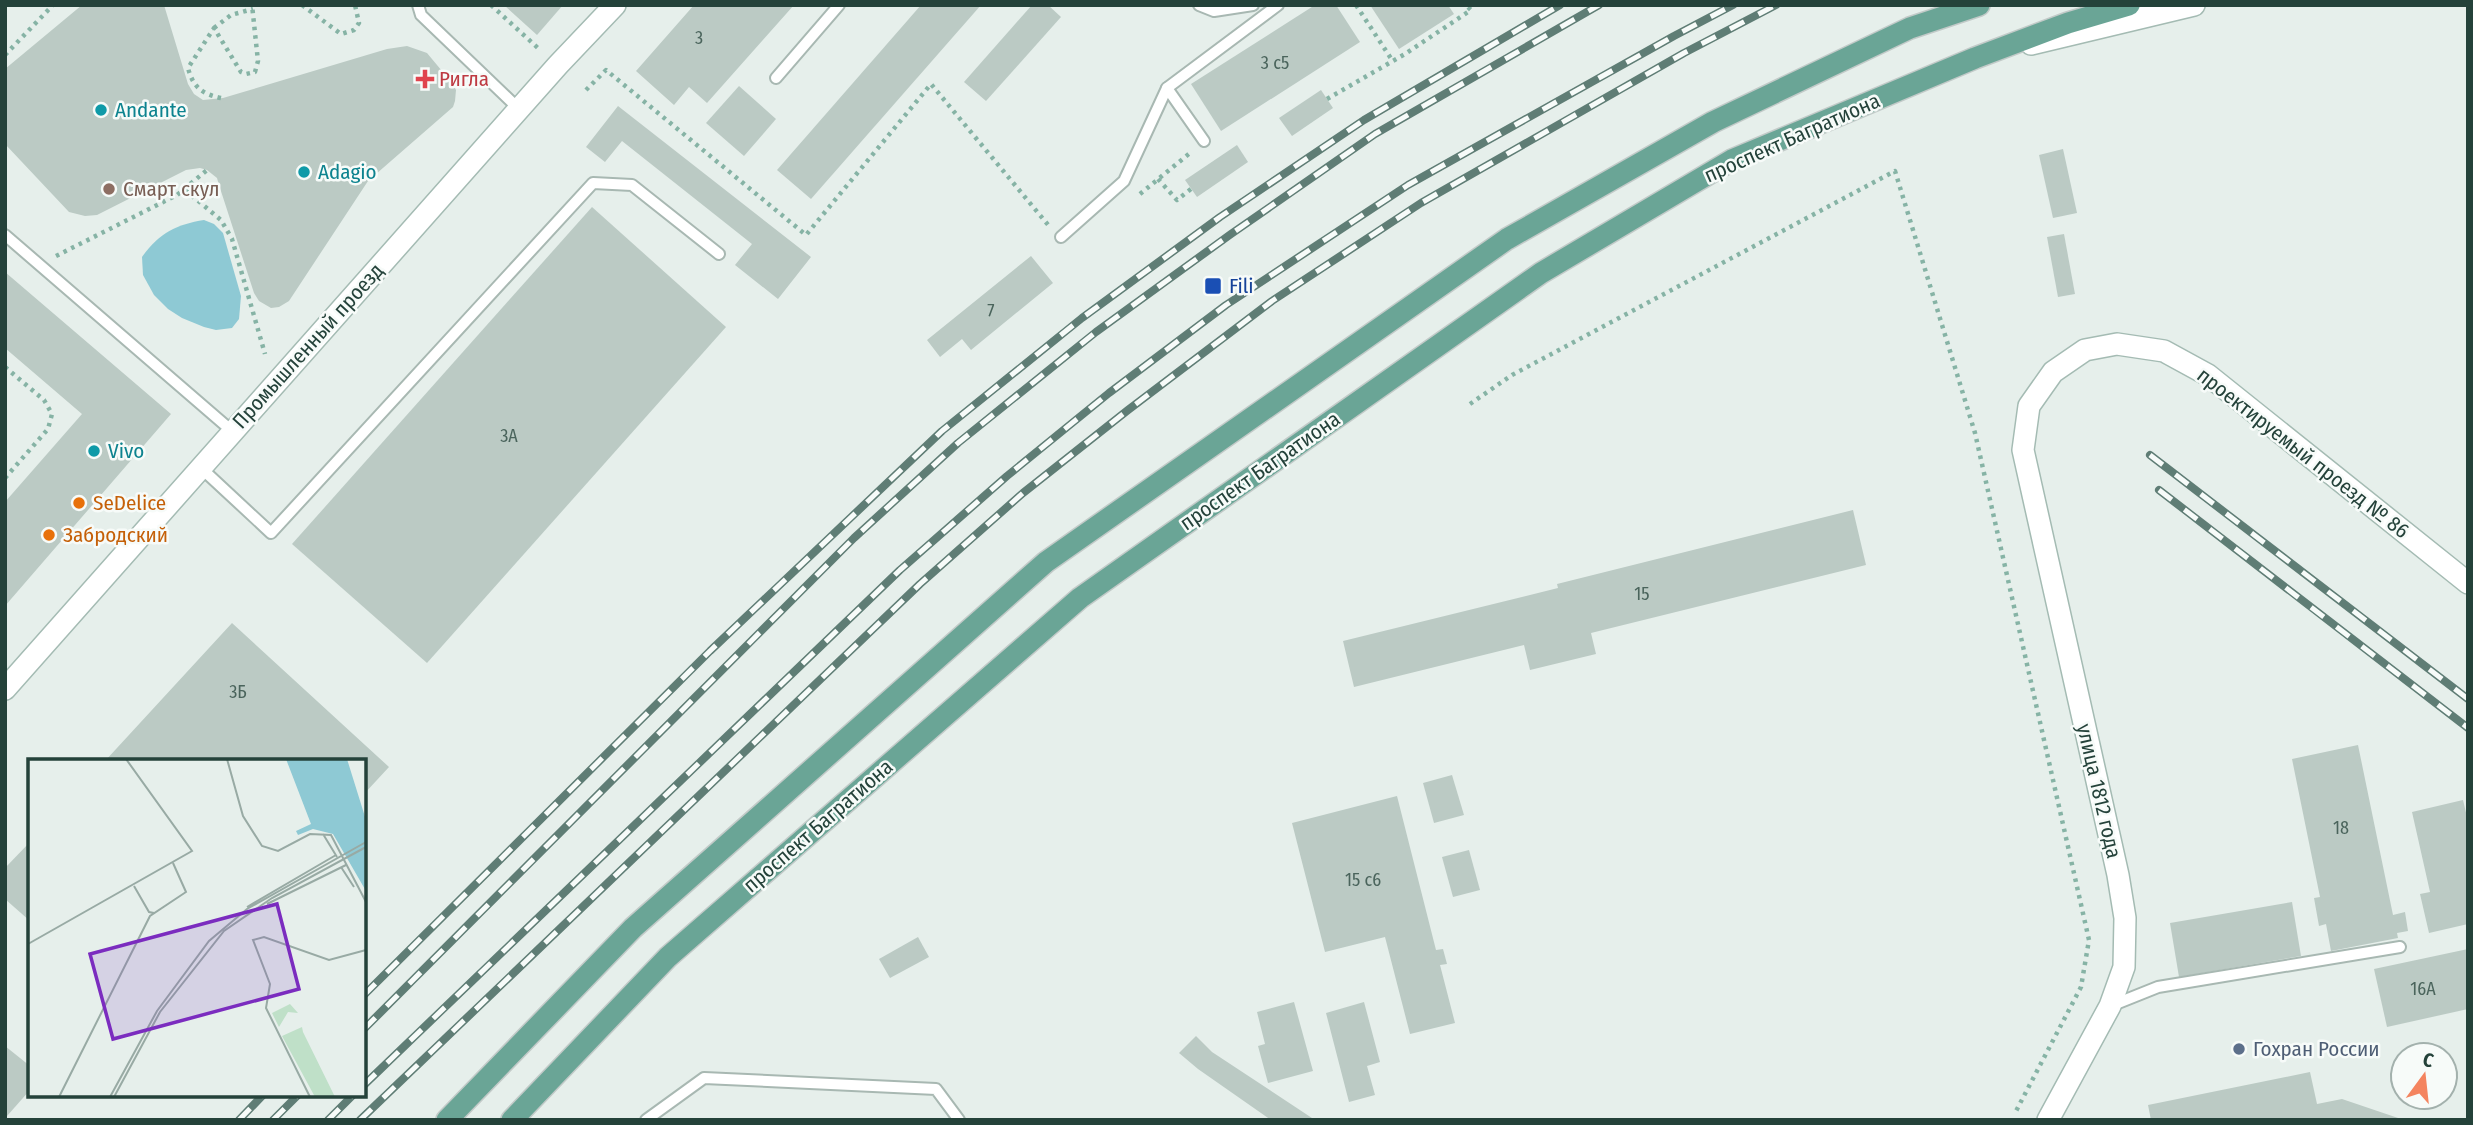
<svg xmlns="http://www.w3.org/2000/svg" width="2473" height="1125" font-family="'Fira Sans Condensed',sans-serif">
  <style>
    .water { fill: #8ec9d4 }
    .building { fill: #bbcac4 }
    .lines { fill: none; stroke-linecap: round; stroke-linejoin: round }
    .lane-casing { stroke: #a8b8b2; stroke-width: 14 }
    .secondary-casing { stroke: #a4bbb3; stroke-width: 24 }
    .primary-casing { stroke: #c2cac8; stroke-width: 24 }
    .path { stroke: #86b3a5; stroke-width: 4.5; stroke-dasharray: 3.5 5; stroke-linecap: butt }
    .lane { stroke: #fff; stroke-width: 10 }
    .secondary { stroke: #fff; stroke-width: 21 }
    .primary { stroke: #6aa596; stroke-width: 21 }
    .rail-casing { stroke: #5f7d75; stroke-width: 8 }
    .rail { stroke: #f7fbf9; stroke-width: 5; stroke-dasharray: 16; stroke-linecap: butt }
    .health-dot { fill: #e0444e; stroke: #f7fbf9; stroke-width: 2.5 }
    .culture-dot { fill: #0f9aa8; stroke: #f7fbf9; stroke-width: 2.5 }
    .education-dot { fill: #8d6e63; stroke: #f7fbf9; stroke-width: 2.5 }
    .transit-dot { fill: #1a4fb4; stroke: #f7fbf9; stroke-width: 2.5 }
    .food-dot { fill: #e8710a; stroke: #f7fbf9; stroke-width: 2.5 }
    .service-dot { fill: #5c6f8a; stroke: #f7fbf9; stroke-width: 2.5 }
    .labels { text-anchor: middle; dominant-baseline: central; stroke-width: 5; stroke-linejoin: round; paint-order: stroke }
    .number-label { font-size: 18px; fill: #4a645c }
    .health-label { font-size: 21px; fill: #be3a42; stroke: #f7fbf9; text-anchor: start }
    .culture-label { font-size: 21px; fill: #0d838f; stroke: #f7fbf9; text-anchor: start }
    .street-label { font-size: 21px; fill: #24423a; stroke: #f7fbf9 }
    .education-label { font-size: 21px; fill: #785e54; stroke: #f7fbf9; text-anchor: start }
    .transit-label { font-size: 21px; fill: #164399; stroke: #f7fbf9; text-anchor: start }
    .food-label { font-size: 21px; fill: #c56008; stroke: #f7fbf9; text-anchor: start }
    .service-label { font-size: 21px; fill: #4e5e75; stroke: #f7fbf9; text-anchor: start }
    .inset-road { fill: none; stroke: #98aaa4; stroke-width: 2 }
    .view { fill: #7b2cbf; fill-opacity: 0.15; stroke: #7b2cbf; stroke-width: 3.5 }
    .inset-edge { fill: none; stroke: #24423a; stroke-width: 3.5 }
  </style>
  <rect width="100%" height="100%" fill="#e6efeb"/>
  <path class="water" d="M204,220L214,224L223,233L241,296L239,319L232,328L216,330L204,327L182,318L168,309L154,295L143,275L142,257C158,234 177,224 204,220Z"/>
  <g class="building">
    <polygon points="82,5 164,5 188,84 194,94 203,100 223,98 387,49 407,46 427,53 452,83 456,90 455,101 453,107 368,181 289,301 279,307 271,308 259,301 254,293 219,185 217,178 207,170 200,168 186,170 97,215 85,216 69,212 5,144 5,69"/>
    <polygon points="504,5 563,5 537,35"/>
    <polygon points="694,5 794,5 707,103 689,87 674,105 636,71"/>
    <polygon points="921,5 981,5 811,199 777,170"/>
    <polygon points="1032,5 1048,5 1061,17 986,101 964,82"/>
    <polygon points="1315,5 1336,5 1360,42 1221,131 1191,84"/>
    <polygon points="1370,5 1448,5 1454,14 1399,49"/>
    <polygon points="739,86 776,119 744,156 706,123"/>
    <polygon points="1321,90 1333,108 1292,136 1279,118"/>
    <polygon points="618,106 811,257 778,299 735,265 752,244 622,141 605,162 586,147"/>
    <polygon points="1237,145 1248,162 1197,197 1185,180"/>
    <polygon points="2063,149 2077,213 2053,218 2039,155"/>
    <polygon points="592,207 726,327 427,663 292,544"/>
    <polygon points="2064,234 2075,294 2058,297 2047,237"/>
    <polygon points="1031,256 1053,283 971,350 962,339 940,357 927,340"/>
    <polygon points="5,272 171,414 5,606 5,502 82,414 5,348"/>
    <polygon points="1853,510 1866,565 1591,633 1596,654 1530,670 1524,645 1354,687 1343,641 1558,588 1557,584"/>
    <polygon points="232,623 389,767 364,794 364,761 105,761"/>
    <polygon points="2358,745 2393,915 2405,912 2408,931 2397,933 2398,938 2331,951 2326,924 2319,926 2314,898 2320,897 2292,759"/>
    <polygon points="1452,775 1464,815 1434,823 1423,783"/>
    <polygon points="1397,796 1436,950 1443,949 1447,964 1440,965 1455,1023 1410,1034 1385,937 1325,952 1292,823"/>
    <polygon points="2463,800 2468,821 2468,924 2429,933 2420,894 2430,892 2412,812"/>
    <polygon points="30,842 30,921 5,899 5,868"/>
    <polygon points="1469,850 1480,890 1453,897 1442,857"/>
    <polygon points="2292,902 2301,956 2179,977 2170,923"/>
    <polygon points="918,937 929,957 890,978 879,959"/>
    <polygon points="2468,949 2468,1009 2387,1027 2374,969"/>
    <polygon points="1294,1002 1313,1071 1268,1083 1258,1046 1265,1044 1257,1012"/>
    <polygon points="1364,1002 1380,1062 1367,1066 1375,1095 1349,1102 1326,1013"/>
    <polygon points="1196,1036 1212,1052 1315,1120 1271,1120 1198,1069 1179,1053"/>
    <polygon points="5,1046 30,1066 30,1090 7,1116 5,1115"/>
    <polygon points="2310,1072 2317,1104 2342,1099 2404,1120 2151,1120 2148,1105"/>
  </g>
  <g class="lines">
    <g class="lane-casing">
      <g id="lane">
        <polyline points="418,5 421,15 519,109"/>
        <polyline points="1199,5 1214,11 1253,5"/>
        <polyline points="776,78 839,5"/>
        <polyline points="1204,141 1167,88 1278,5"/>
        <polyline points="5,235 232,431"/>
        <polyline points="1061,237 1124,181 1167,88"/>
        <polyline points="200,467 271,533 593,183 632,185 719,254"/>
        <polyline points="2113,1005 2158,987 2400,947"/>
        <polyline points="646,1120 704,1078 936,1089 959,1120"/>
      </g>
    </g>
    <g class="secondary-casing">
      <g id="secondary">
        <polyline points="2031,44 2194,5"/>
        <polyline points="5,689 558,65 615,5"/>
        <polyline points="2048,1120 2110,1006 2124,967 2125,918 2118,875 2023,450 2029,406 2053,372 2085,350 2117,344 2164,351 2208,375 2468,583"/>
      </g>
    </g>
    <g class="primary-casing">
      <g id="primary">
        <polyline points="447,1120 633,928 1046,562 1507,239 1713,122 1910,28 1979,5"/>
        <polyline points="512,1120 668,957 1080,598 1541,273 1732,160 1975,58 2068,23 2129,5"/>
      </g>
    </g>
    <g class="path">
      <polyline points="302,5 341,34 354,30 359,23 355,5"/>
      <polyline points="491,5 539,49"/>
      <polyline points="1356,5 1392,60"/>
      <polyline points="214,28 231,15 253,9"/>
      <polyline points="5,55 53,5"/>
      <polyline points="586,90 606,70 806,235 931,84 1049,226"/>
      <path d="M221,98C202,94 193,87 188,68L214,28L241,72L246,74L255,72L258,61L252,5"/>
      <polyline points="1327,99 1405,54 1471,10 1466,5"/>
      <polyline points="1158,179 1177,200 1191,189"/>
      <polyline points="185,190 221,220 232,239 265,354"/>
      <polyline points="1140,194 1190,153"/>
      <polyline points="56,256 177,195 207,170"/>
      <polyline points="5,367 44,400 52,414 48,429 5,478"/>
      <polyline points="1470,404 1512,375 1895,171 1975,433 2089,940 2081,987 2015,1113"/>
    </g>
    <use href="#lane" class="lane"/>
    <use href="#secondary" class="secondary"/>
    <use href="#primary" class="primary"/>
    <g class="rail-casing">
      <g id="rail">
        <polyline points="2150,455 2468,699"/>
        <polyline points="2159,490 2468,728"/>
        <polyline points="364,995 710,651 942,431 1082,318 1220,217 1364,120 1560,5"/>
        <polyline points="364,1029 854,538 958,443 1096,332 1231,234 1375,134 1599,5"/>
        <polyline points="364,1085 900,570 1007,476 1109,393 1226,305 1408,185 1674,36 1733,5"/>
        <polyline points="239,1120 263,1095"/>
        <polyline points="273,1120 298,1095"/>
        <polyline points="328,1120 353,1095"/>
        <polyline points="360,1120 920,584 1023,493 1128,410 1272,301 1421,203 1684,53 1776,5"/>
      </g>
    </g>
    <use href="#rail" class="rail"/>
  </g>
  <path class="health-dot" d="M421.5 68.5h7v7h7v7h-7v7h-7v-7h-7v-7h7z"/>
  <g class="culture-dot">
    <circle cx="101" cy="110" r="7"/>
    <circle cx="304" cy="172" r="7"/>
    <circle cx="94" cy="451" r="7"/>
  </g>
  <circle class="education-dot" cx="109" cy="189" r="7"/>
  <rect class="transit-dot" x="1204" y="277" width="18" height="18" rx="3.5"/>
  <g class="food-dot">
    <circle cx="79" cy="503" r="7"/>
    <circle cx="49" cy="535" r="7"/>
  </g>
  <circle class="service-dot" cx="2239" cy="1049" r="7"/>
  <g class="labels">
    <g class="number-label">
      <text x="699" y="38">3</text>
      <text x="1275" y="63">3 с5</text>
      <text x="991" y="311">7</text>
      <text x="509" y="436">3А</text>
      <text x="1642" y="594">15</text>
      <text x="238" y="692">3Б</text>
      <text x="2341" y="828">18</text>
      <text x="1363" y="880">15 с6</text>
      <text x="2423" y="989">16А</text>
    </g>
    <g class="health-label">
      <text x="439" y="79">Ригла</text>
    </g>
    <g class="culture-label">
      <text x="115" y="110">Andante</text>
      <text x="318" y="172">Adagio</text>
      <text x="108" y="451">Vivo</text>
    </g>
    <g class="street-label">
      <text transform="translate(1792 138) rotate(-24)">проспект Багратиона</text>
      <text transform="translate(308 346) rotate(-48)">Промышленный проезд</text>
      <text transform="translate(2303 453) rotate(38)">проектируемый проезд № 86</text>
      <text transform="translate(1260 471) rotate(-35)">проспект Багратиона</text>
      <text transform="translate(2099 791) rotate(77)">улица 1812 года</text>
      <text transform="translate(818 826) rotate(-41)">проспект Багратиона</text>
    </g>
    <g class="education-label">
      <text x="123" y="189">Смарт скул</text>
    </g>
    <g class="transit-label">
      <text x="1229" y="286">Fili</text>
    </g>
    <g class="food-label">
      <text x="93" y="503">SeDelice</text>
      <text x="63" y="535">Забродский</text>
    </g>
    <g class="service-label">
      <text x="2253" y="1049">Гохран России</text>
    </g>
  </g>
  <g transform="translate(28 759)">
    <rect width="338" height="338" fill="#e6efeb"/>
    <path d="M262,245L270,254L260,253L251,268L244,254ZM274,268L275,273L307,338H287L254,277Z" fill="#bfe0c8"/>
    <path d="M258,0H319L338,61V132L305,75L285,70L270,76L268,72L283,65Z" fill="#8ec9d4"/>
    <path class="inset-road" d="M199,0L215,57L234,87L250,92L282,75L303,76L338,143M295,75L309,98M313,108L326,128M106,127L121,153L126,154M239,145L318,106M219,148L308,96M0,185L164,92L98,0M31,338L122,157L158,133L145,104M82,338L129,252L181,182L219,150L338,83M86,338L132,253L196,172L244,139L338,88M282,338L238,249L242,225L225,181L236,178L301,201L338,191"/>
    <path class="view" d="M249,145L271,230L85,280L62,195Z"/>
    <rect width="338" height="338" class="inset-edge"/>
  </g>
  <rect width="2473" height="1125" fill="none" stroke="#24423a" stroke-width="14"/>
  <g transform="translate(2424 1076) rotate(15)"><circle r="33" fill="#f7fbf9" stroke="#a3b1ad" stroke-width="2"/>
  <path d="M0-5L12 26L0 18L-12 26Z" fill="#f4845f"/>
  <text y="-10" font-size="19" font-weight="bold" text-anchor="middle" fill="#24423a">С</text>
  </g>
</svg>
